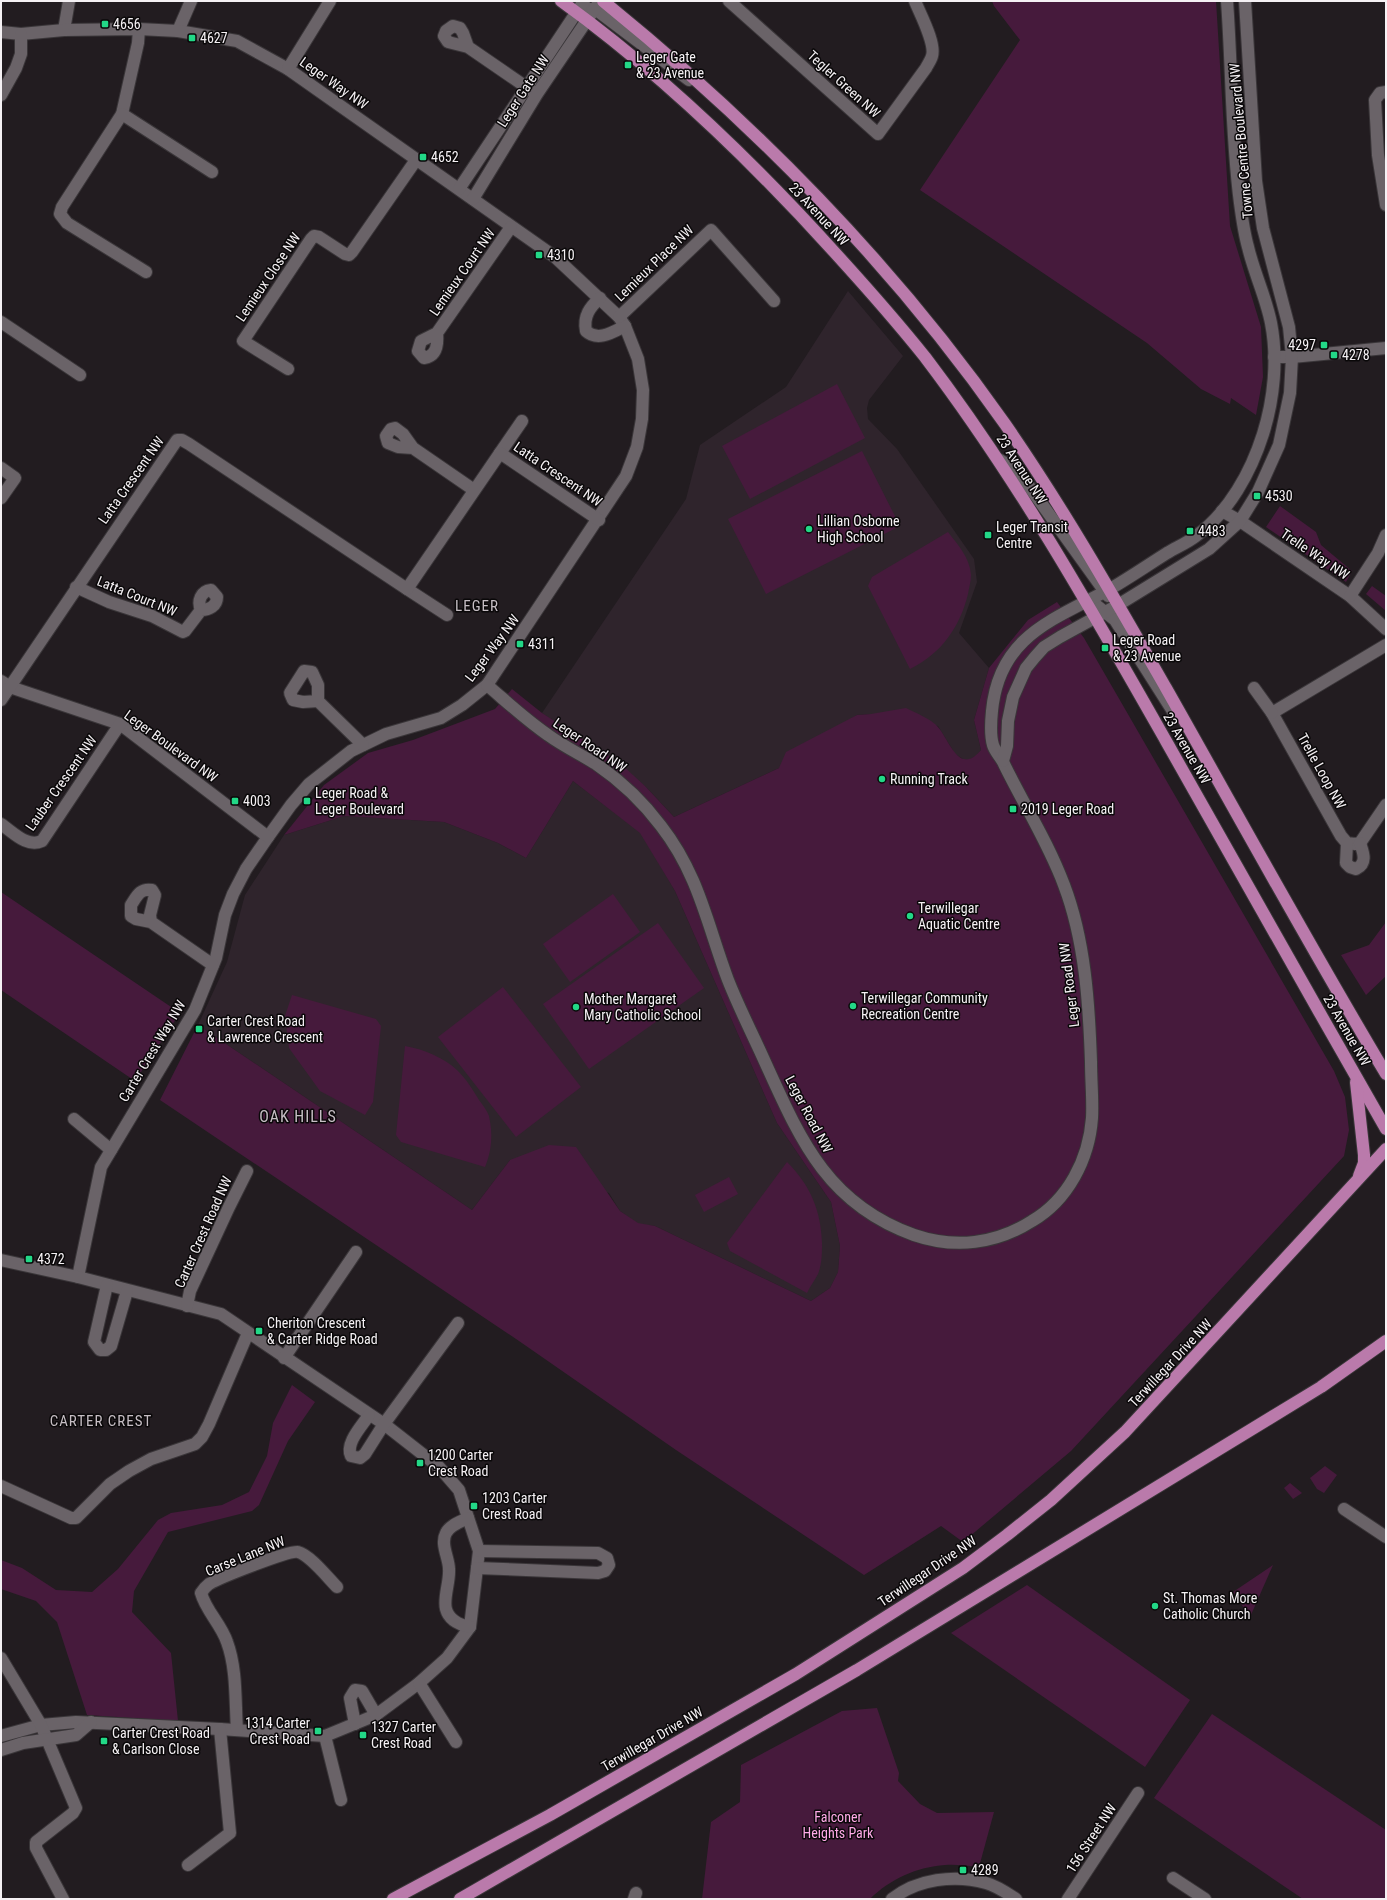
<svg xmlns="http://www.w3.org/2000/svg" width="1387" height="1900" font-family="'Roboto Condensed',sans-serif">
  <style>
    .built { fill: #2f242c }
    .green { fill: #461a3c }
    .lines { fill: none; stroke-linecap: round; stroke-linejoin: round }
    .minor-casing { stroke: #3a3639; stroke-width: 14 }
    .major-casing { stroke: #3a3639; stroke-width: 14 }
    .minor { stroke: #6a6368; stroke-width: 12 }
    .major { stroke: #ba7aab; stroke-width: 12 }
    .poi-dot { fill: #22d887; stroke: #0a0809; stroke-width: 1.5 }
    .labels { text-anchor: middle; dominant-baseline: central; stroke-width: 3; stroke-linejoin: round; paint-order: stroke }
    .poi-label { font-size: 14px; fill: #f5f1f4; stroke: #0a0809; text-anchor: start }
    .street-label { font-size: 14px; fill: #f5f1f4; stroke: #0a0809 }
    .park-label { font-size: 14px; fill: #ffaae8; stroke: #0a0809 }
    .neighbourhood-label { font-size: 15px; letter-spacing: 1px; fill: #c6bec4; stroke: #0a0809 }
    .quarter-label { font-size: 16px; letter-spacing: 1px; fill: #c6bec4; stroke: #0a0809 }
  </style>
  <rect width="100%" height="100%" fill="#221c20"/>
  <g class="built">
    <polygon points="848,291 903,356 869,400 867,408 868,419 897,449 974,559 977,582 959,633 989,668 974,720 981,750 976,756 968,760 963,759 955,754 938,726 871,714 857,715 779,768 674,817 646,787 542,713 686,499 700,445 786,387"/>
    <polygon points="573,781 641,833 675,891 777,1123 831,1202 840,1246 838,1272 830,1288 811,1301 655,1226 638,1224 620,1211 609,1193 510,1160 472,1210 198,1025 227,962 245,895 284,835 344,816 444,822 498,843 526,858"/>
  </g>
  <g class="green">
    <polygon points="992,1 1216,1 1230,226 1261,327 1263,377 1256,415 1231,398 1230,404 1201,389 1147,343 920,190 1020,40 994,6"/>
    <polygon points="837,384 865,438 750,499 722,446"/>
    <polygon points="862,451 900,526 766,594 728,519"/>
    <polygon points="1280,506 1316,532 1321,545 1352,571 1346,582 1266,527"/>
    <path d="M948,532C958,545 970,558 971,575C971,581 969,588 968,594C960,627 941,654 910,669L868,586L872,577Z"/>
    <polygon points="1372,586 1386,596 1386,611 1366,594"/>
    <path d="M1057,602L1084,638L1334,1071L1345,1097L1349,1130L1344,1156L1071,1451L963,1542L941,1526L864,1575L676,1450L519,1341L160,1100L198,1025L472,1210L510,1160L549,1145L576,1147L620,1211L638,1223L655,1226L811,1301L830,1288L838,1272L840,1246L831,1202L777,1123L675,891L640,833L573,781L526,858L498,843L444,822L344,816L284,835L324,785L368,753L413,740L495,709L512,689L542,713L621,764L646,787L674,817L779,768L786,752L857,715L871,714L906,708C916,713 931,719 938,727C950,741 959,776 981,750L974,720L989,668L1028,620Z"/>
    <polygon points="1,892 180,1013 135,1081 1,990"/>
    <polygon points="613,894 640,932 570,982 543,944"/>
    <polygon points="1386,922 1386,976 1366,995 1341,955 1369,945"/>
    <polygon points="658,923 704,988 589,1069 543,1004"/>
    <polygon points="503,987 581,1087 516,1137 438,1037"/>
    <polygon points="292,995 376,1019 381,1026 373,1102 365,1115 320,1091 289,1048 285,1016"/>
    <path d="M405,1046C423,1049 445,1058 458,1071C466,1079 473,1090 479,1100C483,1105 487,1111 489,1116C493,1134 492,1150 485,1167L401,1142L396,1135Z"/>
    <path d="M787,1162C810,1185 821,1210 822,1243C822,1253 822,1264 818,1274C815,1280 810,1286 807,1293L730,1251L727,1243Z"/>
    <polygon points="729,1177 738,1194 704,1212 695,1195"/>
    <polygon points="292,1385 315,1402 288,1441 259,1505 252,1511 168,1532 134,1591 132,1612 171,1653 178,1721 87,1715 57,1622 36,1601 1,1589 1,1560 22,1568 56,1590 92,1592 118,1569 158,1520 171,1513 222,1505 249,1492 267,1456 273,1423"/>
    <polygon points="1325,1466 1337,1475 1324,1493 1317,1489 1310,1478"/>
    <polygon points="1290,1483 1302,1493 1293,1499 1284,1488"/>
    <polygon points="1273,1565 1250,1617 1233,1592"/>
    <polygon points="1027,1585 1190,1700 1145,1767 951,1633"/>
    <path d="M877,1708L899,1773L898,1781L920,1804L937,1813L994,1812L979,1867C968,1866 956,1864 945,1865C917,1867 890,1879 870,1899H702L711,1822L740,1802L741,1765L842,1711Z"/>
    <polygon points="1212,1714 1386,1830 1386,1899 1303,1899 1154,1798"/>
  </g>
  <g class="lines">
    <g class="minor-casing">
      <g id="minor">
        <path d="M729,1L878,134L926,68C928,64 931,60 932,56C936,43 920,14 915,1"/>
        <polyline points="587,9 595,9 689,80"/>
        <polyline points="139,29 138,43 122,114 62,207 60,214 67,223 146,272"/>
        <polyline points="64,30 69,1"/>
        <polyline points="178,31 191,1"/>
        <polyline points="1,32 21,34 64,30 139,29 178,31 237,41 288,69 555,257 619,317 625,326 638,359 643,390 642,419 637,447 626,476 487,685 462,705 441,718 386,734 351,751 309,784 291,805 268,837 246,869 233,894 225,915 216,958 195,1010 101,1167 78,1277"/>
        <polyline points="468,47 448,42 444,36 446,31 453,26 460,28 463,33 468,47 532,91"/>
        <polyline points="288,69 330,1"/>
        <polyline points="1386,92 1380,93 1375,100 1378,155 1386,205"/>
        <polyline points="1,95 16,68 21,54 21,34"/>
        <polyline points="122,114 212,172"/>
        <polyline points="459,189 584,1"/>
        <polyline points="473,199 537,94 600,1"/>
        <path d="M600,298C590,307 583,316 586,331C598,342 613,332 625,326"/>
        <polyline points="619,317 711,230 774,301"/>
        <polyline points="1,322 80,375"/>
        <path d="M437,333C438,344 437,356 424,358L418,351L421,341L437,333L511,227"/>
        <polyline points="1274,357 1292,357 1386,348"/>
        <polyline points="288,369 243,341 311,239 314,236 319,237 345,254 349,255 352,252 416,160"/>
        <polyline points="413,448 403,434 395,428 391,429 386,436 388,443 398,447 413,448 474,490"/>
        <polyline points="500,453 522,421"/>
        <polyline points="998,459 1018,471 1108,596"/>
        <polyline points="1,468 15,478 1,498"/>
        <polyline points="1222,511 1240,521 1350,596 1386,629"/>
        <path d="M76,587L109,602L152,616L183,632L185,631L201,610C197,601 201,591 211,590L217,597C217,606 209,610 201,610"/>
        <polyline points="407,589 447,615"/>
        <polyline points="1350,596 1378,553 1386,535"/>
        <polyline points="1086,600 1096,605 1115,620 1176,716"/>
        <polyline points="1386,645 1272,713 1341,836 1347,843 1355,844 1360,843 1386,805"/>
        <polyline points="1,681 10,687 120,724 268,837"/>
        <path d="M487,685C507,702 526,720 548,735C563,746 580,754 596,764C621,781 643,802 661,826C699,875 707,924 728,980C739,1008 753,1035 765,1062C800,1139 827,1204 914,1235C955,1249 996,1244 1032,1221C1068,1200 1089,1159 1092,1118C1093,1100 1091,1081 1091,1062C1089,1003 1085,940 1064,885C1048,842 1024,805 1004,764C1001,757 995,752 993,745C990,735 991,721 992,711C999,636 1053,620 1110,589C1129,578 1148,565 1167,553C1177,547 1187,543 1196,536C1229,512 1251,472 1263,434C1274,399 1278,359 1271,323C1266,297 1254,273 1248,247C1244,233 1242,218 1240,203C1231,136 1232,68 1227,1"/>
        <polyline points="1254,688 1272,713"/>
        <polyline points="1,700 177,440 182,440 189,444 407,589 500,453 599,520"/>
        <polyline points="318,701 318,685 312,672 304,671 290,693 293,700 303,702 318,701 363,745"/>
        <polyline points="1003,761 1007,746 1008,721 1013,697 1026,668 1035,657 1044,647 1060,637 1118,605 1209,549 1240,521 1258,492 1279,445 1290,393 1292,357 1289,327 1263,228 1256,181 1245,1"/>
        <path d="M1,824C13,832 27,848 42,841L120,724"/>
        <path d="M1347,843L1346,863L1350,867L1356,869C1368,863 1363,852 1360,843"/>
        <path d="M151,922L150,915L155,895L152,890C140,888 137,896 131,905V916L136,919L151,922L213,965"/>
        <polyline points="74,1119 111,1150"/>
        <polyline points="1,1260 78,1277 221,1314 384,1424 439,1467 459,1490 479,1551 470,1627 447,1658 419,1683 376,1715 325,1736 220,1729 76,1722 41,1725 1,1736"/>
        <polyline points="107,1285 94,1342 100,1350 106,1350 111,1346 127,1291"/>
        <polyline points="187,1306 190,1291 229,1207 247,1171"/>
        <polyline points="284,1358 356,1252"/>
        <path d="M369,1415C362,1426 345,1443 351,1456L360,1458L365,1454L384,1424L458,1323"/>
        <polyline points="1,1486 71,1518 76,1518 110,1484 129,1471 151,1459 195,1444 202,1437 209,1424 248,1333"/>
        <polyline points="1344,1509 1386,1537"/>
        <path d="M468,1518C460,1522 450,1525 446,1533C440,1544 449,1558 449,1569C450,1582 443,1598 446,1609C449,1620 460,1625 470,1627"/>
        <polyline points="477,1568 598,1573 605,1571 609,1565 607,1558 598,1553 479,1551"/>
        <polyline points="1,1658 41,1725 76,1808 73,1813 36,1842 36,1848 63,1899"/>
        <polyline points="419,1683 456,1742"/>
        <polyline points="355,1724 350,1698 355,1690 362,1691 376,1715"/>
        <path d="M237,1730C235,1701 237,1669 227,1642C221,1624 206,1611 201,1593C203,1590 205,1587 209,1584C219,1578 289,1550 298,1552C310,1555 328,1578 337,1587"/>
        <polyline points="325,1736 341,1800"/>
        <polyline points="1,1750 23,1743 76,1735 91,1722"/>
        <polyline points="188,1865 230,1833 220,1729"/>
        <polyline points="1173,1878 1205,1899"/>
        <polyline points="634,1899 636,1893"/>
        <path d="M892,1899C917,1879 955,1874 986,1883C997,1886 1007,1893 1016,1899"/>
        <polyline points="1068,1899 1138,1793"/>
      </g>
    </g>
    <g class="major-casing">
      <g id="major">
        <path d="M561,1C662,74 754,163 837,255C867,288 897,322 925,357C1017,478 1091,609 1166,741C1239,870 1312,1000 1386,1129"/>
        <path d="M603,1C756,125 892,263 1005,424C1064,509 1115,599 1166,688C1239,817 1310,947 1386,1074"/>
        <polyline points="1356,1082 1364,1155 1364,1163 1359,1176"/>
        <polyline points="393,1899 550,1815 796,1674 963,1568 1007,1535 1051,1500 1125,1432 1386,1149"/>
        <polyline points="460,1899 857,1670 1321,1387 1386,1341"/>
      </g>
    </g>
    <use href="#minor" class="minor"/>
    <use href="#major" class="major"/>
  </g>
  <g class="poi-dot">
    <rect x="101" y="20" width="8" height="8" rx="2"/>
    <rect x="188" y="34" width="8" height="8" rx="2"/>
    <rect x="624" y="61" width="8" height="8" rx="2"/>
    <rect x="419" y="153" width="8" height="8" rx="2"/>
    <rect x="535" y="251" width="8" height="8" rx="2"/>
    <rect x="1320" y="341" width="8" height="8" rx="2"/>
    <rect x="1330" y="351" width="8" height="8" rx="2"/>
    <rect x="1253" y="492" width="8" height="8" rx="2"/>
    <circle cx="809" cy="529" r="4"/>
    <rect x="1186" y="527" width="8" height="8" rx="2"/>
    <rect x="984" y="531" width="8" height="8" rx="2"/>
    <rect x="516" y="640" width="8" height="8" rx="2"/>
    <rect x="1101" y="644" width="8" height="8" rx="2"/>
    <circle cx="882" cy="779" r="4"/>
    <rect x="231" y="797" width="8" height="8" rx="2"/>
    <rect x="303" y="797" width="8" height="8" rx="2"/>
    <rect x="1009" y="805" width="8" height="8" rx="2"/>
    <circle cx="910" cy="916" r="4"/>
    <circle cx="853" cy="1006" r="4"/>
    <circle cx="576" cy="1007" r="4"/>
    <rect x="195" y="1025" width="8" height="8" rx="2"/>
    <rect x="25" y="1255" width="8" height="8" rx="2"/>
    <rect x="255" y="1327" width="8" height="8" rx="2"/>
    <rect x="416" y="1459" width="8" height="8" rx="2"/>
    <rect x="470" y="1502" width="8" height="8" rx="2"/>
    <circle cx="1155" cy="1606" r="4"/>
    <rect x="314" y="1727" width="8" height="8" rx="2"/>
    <rect x="359" y="1731" width="8" height="8" rx="2"/>
    <rect x="100" y="1737" width="8" height="8" rx="2"/>
    <rect x="959" y="1866" width="8" height="8" rx="2"/>
  </g>
  <g class="labels">
    <g class="poi-label">
      <text x="113" y="24">4656</text>
      <text x="200" y="38">4627</text>
      <text x="636" y="57">Leger Gate<tspan x="636" dy="16">&amp; 23 Avenue</tspan></text>
      <text x="431" y="157">4652</text>
      <text x="547" y="255">4310</text>
      <text x="1316" y="345" text-anchor="end">4297</text>
      <text x="1342" y="355">4278</text>
      <text x="1265" y="496">4530</text>
      <text x="817" y="521">Lillian Osborne<tspan x="817" dy="16">High School</tspan></text>
      <text x="996" y="527">Leger Transit<tspan x="996" dy="16">Centre</tspan></text>
      <text x="1198" y="531">4483</text>
      <text x="1113" y="640">Leger Road<tspan x="1113" dy="16">&amp; 23 Avenue</tspan></text>
      <text x="528" y="644">4311</text>
      <text x="890" y="779">Running Track</text>
      <text x="315" y="793">Leger Road &amp;<tspan x="315" dy="16">Leger Boulevard</tspan></text>
      <text x="243" y="801">4003</text>
      <text x="1021" y="809">2019 Leger Road</text>
      <text x="918" y="908">Terwillegar<tspan x="918" dy="16">Aquatic Centre</tspan></text>
      <text x="861" y="998">Terwillegar Community<tspan x="861" dy="16">Recreation Centre</tspan></text>
      <text x="584" y="999">Mother Margaret<tspan x="584" dy="16">Mary Catholic School</tspan></text>
      <text x="207" y="1021">Carter Crest Road<tspan x="207" dy="16">&amp; Lawrence Crescent</tspan></text>
      <text x="37" y="1259">4372</text>
      <text x="267" y="1323">Cheriton Crescent<tspan x="267" dy="16">&amp; Carter Ridge Road</tspan></text>
      <text x="428" y="1455">1200 Carter<tspan x="428" dy="16">Crest Road</tspan></text>
      <text x="482" y="1498">1203 Carter<tspan x="482" dy="16">Crest Road</tspan></text>
      <text x="1163" y="1598">St. Thomas More<tspan x="1163" dy="16">Catholic Church</tspan></text>
      <text x="310" y="1723" text-anchor="end">1314 Carter<tspan x="310" dy="16">Crest Road</tspan></text>
      <text x="371" y="1727">1327 Carter<tspan x="371" dy="16">Crest Road</tspan></text>
      <text x="112" y="1733">Carter Crest Road<tspan x="112" dy="16">&amp; Carlson Close</tspan></text>
      <text x="971" y="1870">4289</text>
    </g>
    <g class="street-label">
      <text transform="translate(334 83) rotate(35)">Leger Way NW</text>
      <text transform="translate(844 84) rotate(42)">Tegler Green NW</text>
      <text transform="translate(523 91) rotate(-57)">Leger Gate NW</text>
      <text transform="translate(1241 141) rotate(-95)">Towne Centre Boulevard NW</text>
      <text transform="translate(819 214) rotate(47)">23 Avenue NW</text>
      <text transform="translate(654 263) rotate(-44)">Lemieux Place NW</text>
      <text transform="translate(462 272) rotate(-55)">Lemieux Court NW</text>
      <text transform="translate(268 277) rotate(-56)">Lemieux Close NW</text>
      <text transform="translate(1022 469) rotate(57)">23 Avenue NW</text>
      <text transform="translate(558 474) rotate(34)">Latta Crescent NW</text>
      <text transform="translate(131 480) rotate(-55)">Latta Crescent NW</text>
      <text transform="translate(1315 554) rotate(34)">Trelle Way NW</text>
      <text transform="translate(137 596) rotate(22)">Latta Court NW</text>
      <text transform="translate(492 648) rotate(-53)">Leger Way NW</text>
      <text transform="translate(590 745) rotate(34)">Leger Road NW</text>
      <text transform="translate(171 746) rotate(36)">Leger Boulevard NW</text>
      <text transform="translate(1187 748) rotate(60)">23 Avenue NW</text>
      <text transform="translate(1322 771) rotate(61)">Trelle Loop NW</text>
      <text transform="translate(61 783) rotate(-55)">Lauber Crescent NW</text>
      <text transform="translate(1069 985) rotate(-97)">Leger Road NW</text>
      <text transform="translate(1347 1030) rotate(60)">23 Avenue NW</text>
      <text transform="translate(152 1051) rotate(-59)">Carter Crest Way NW</text>
      <text transform="translate(809 1114) rotate(62)">Leger Road NW</text>
      <text transform="translate(203 1232) rotate(-66)">Carter Crest Road NW</text>
      <text transform="translate(1170 1363) rotate(-47)">Terwillegar Drive NW</text>
      <text transform="translate(245 1556) rotate(-22)">Carse Lane NW</text>
      <text transform="translate(927 1571) rotate(-34)">Terwillegar Drive NW</text>
      <text transform="translate(652 1739) rotate(-30)">Terwillegar Drive NW</text>
      <text transform="translate(1091 1838) rotate(-57)">156 Street NW</text>
    </g>
    <g class="park-label">
      <text x="838" y="1817">Falconer<tspan x="838" dy="16">Heights Park</tspan></text>
    </g>
    <g class="neighbourhood-label">
      <text x="477" y="606">LEGER</text>
      <text x="101" y="1421">CARTER CREST</text>
    </g>
    <g class="quarter-label">
      <text x="298" y="1116">OAK HILLS</text>
    </g>
  </g>
  <rect width="1387" height="1900" fill="none" stroke="#f5f1f4" stroke-width="4"/>
</svg>
